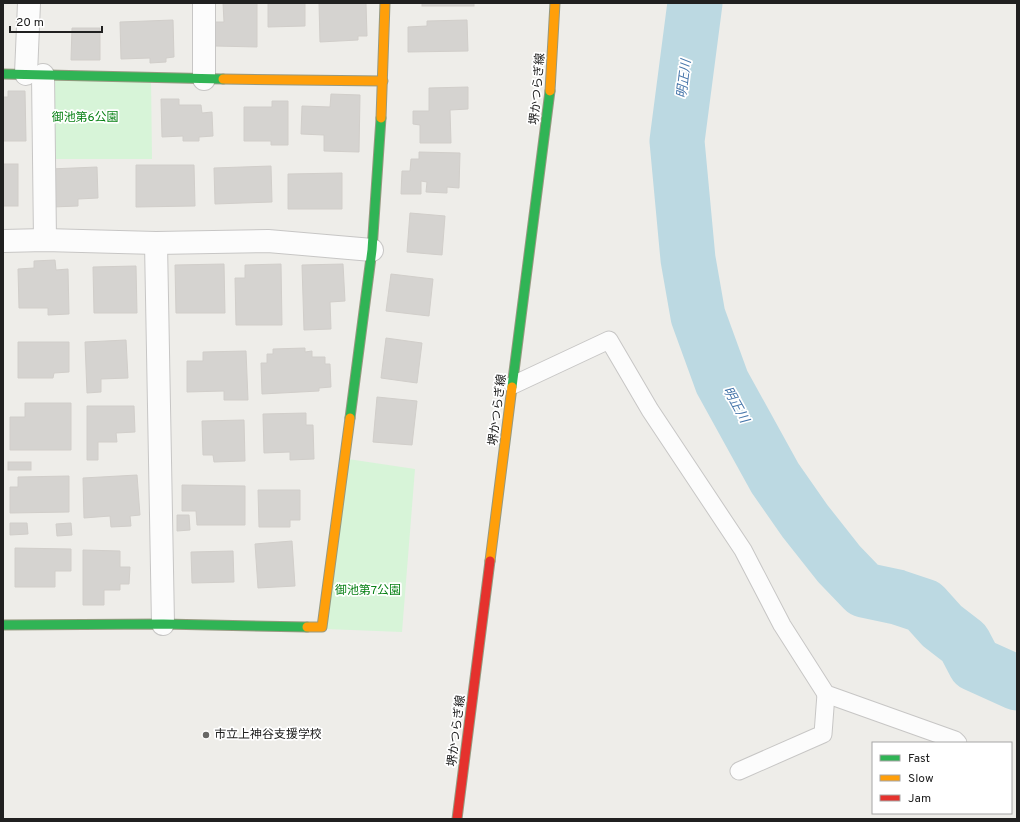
<svg xmlns="http://www.w3.org/2000/svg" width="1020" height="822" font-family="Overpass,'Noto Sans JP',sans-serif">
  <style>
    .park { fill: #d7f4d8 }
    .lines { fill: none; stroke-linecap: round; stroke-linejoin: round }
    .river { stroke: #bcd9e2; stroke-width: 55 }
    .building { fill: #d5d3d0; stroke: #d1ceca }
    .lane-casing { stroke: #c7c6c5; stroke-width: 19 }
    .street-casing { stroke: #c7c6c5; stroke-width: 24 }
    .fast-casing { stroke: #969980; stroke-width: 11 }
    .slow-casing { stroke: #969980; stroke-width: 11 }
    .jam-casing { stroke: #969980; stroke-width: 11 }
    .lane { stroke: #fcfcfc; stroke-width: 17 }
    .street { stroke: #fcfcfc; stroke-width: 22 }
    .fast { stroke: #30b455; stroke-width: 9 }
    .slow { stroke: #ff9f0a; stroke-width: 9 }
    .jam { stroke: #e5322d; stroke-width: 9 }
    .poi-dot { fill: #686866; stroke: #fff; stroke-width: 1.5 }
    .labels { text-anchor: middle; dominant-baseline: central; stroke-width: 3.5; stroke-linejoin: round; paint-order: stroke }
    .street-label { font-size: 12px; fill: #202020; stroke: #fff }
    .park-label { font-size: 12px; fill: #0a8217; stroke: #fff }
    .poi-label { font-size: 12px; fill: #202020; stroke: #fff; text-anchor: start }
    .water-label { font-size: 13px; font-style: italic; fill: #4776aa; stroke: #fff }
  </style>
  <rect width="100%" height="100%" fill="#eeede9"/>
  <g class="park">
    <polygon points="43,75 151,78 152,159 44,159"/>
    <polygon points="348,459 415,469 402,632 326,629"/>
  </g>
  <g class="lines">
    <polyline class="river" points="695,3 677,141 688,259 698,316 722,382 775,478 805,521 839,564 864,590 897,597 924,606 942,626 964,643 975,664 1017,683"/>
  </g>
  <g class="building">
    <polygon points="223,3 257,3 257,47 215,46 215,22 224,22"/>
    <polygon points="268,3 305,3 305,26 268,27"/>
    <polygon points="319,3 366,3 367,36 358,36 358,40 320,42"/>
    <rect x="422" y="3" width="52" height="3"/>
    <polygon points="173,20 174,57 166,58 166,62 150,63 150,58 121,59 120,22"/>
    <polygon points="467,20 468,51 408,52 408,27 427,26 427,21"/>
    <polygon points="72,28 100,28 100,60 71,60"/>
    <polygon points="468,87 468,109 450,110 451,143 420,143 420,125 413,124 413,111 429,111 429,88"/>
    <polygon points="8,91 25,91 26,141 3,141 3,97 8,97"/>
    <polygon points="331,94 360,95 359,152 324,151 324,135 301,134 302,106 330,107"/>
    <polygon points="161,99 179,99 179,105 201,105 202,113 212,112 213,136 199,137 199,141 183,141 183,136 162,137"/>
    <polygon points="272,101 288,101 288,145 271,145 271,141 244,141 244,107 272,107"/>
    <polygon points="419,152 460,153 459,188 447,187 447,193 426,192 427,182 421,181 421,194 401,194 402,171 410,171 411,159 419,159"/>
    <rect x="3" y="164" width="15" height="42"/>
    <polygon points="136,165 194,165 195,206 136,207"/>
    <polygon points="271,166 272,202 215,204 214,168"/>
    <polygon points="97,167 98,198 78,199 78,206 52,207 50,169"/>
    <polygon points="342,173 342,209 288,209 288,174"/>
    <polygon points="410,213 445,216 442,255 407,252"/>
    <polygon points="55,260 56,270 68,269 69,314 48,315 48,308 19,308 18,269 34,268 34,261"/>
    <polygon points="224,264 225,313 176,313 175,265"/>
    <polygon points="281,264 282,325 236,325 235,278 245,278 245,265"/>
    <polygon points="343,264 345,301 330,302 331,329 304,330 302,265"/>
    <polygon points="136,266 137,313 94,313 93,267"/>
    <polygon points="391,274 433,279 429,316 386,311"/>
    <polygon points="386,338 422,343 417,383 381,378"/>
    <polygon points="126,340 128,378 101,379 101,392 87,393 85,342"/>
    <polygon points="18,342 69,342 69,372 54,373 53,378 18,378"/>
    <polygon points="305,348 305,352 312,351 312,357 325,357 325,364 330,364 331,387 319,388 319,391 262,394 261,363 267,363 267,354 273,354 273,349"/>
    <polygon points="246,351 248,400 224,400 224,391 187,392 187,361 203,361 203,352"/>
    <polygon points="377,397 417,401 412,445 373,442"/>
    <polygon points="25,403 71,403 71,450 10,450 10,417 25,417"/>
    <polygon points="87,406 134,406 135,432 116,433 117,442 98,442 98,460 87,460"/>
    <polygon points="306,413 306,425 313,425 314,459 290,460 290,452 264,453 263,414"/>
    <polygon points="244,420 245,461 214,462 213,455 203,455 202,421"/>
    <rect x="8" y="462" width="23" height="8"/>
    <polygon points="137,475 140,515 130,516 131,526 111,527 110,516 84,518 83,478"/>
    <polygon points="69,476 69,512 10,513 10,487 18,487 18,477"/>
    <polygon points="182,485 245,486 245,525 197,525 196,511 182,511"/>
    <polygon points="258,490 300,490 300,520 290,520 290,527 259,527"/>
    <polygon points="177,515 189,515 190,530 177,531"/>
    <polygon points="10,523 27,523 28,534 10,535"/>
    <polygon points="71,523 72,535 57,536 56,524"/>
    <polygon points="292,541 295,586 258,588 255,544"/>
    <polygon points="15,548 71,549 71,571 55,571 55,587 15,587"/>
    <polygon points="83,550 120,551 120,567 130,567 129,584 120,584 120,590 104,590 104,605 83,605"/>
    <polygon points="233,551 234,582 192,583 191,552"/>
  </g>
  <g class="lines">
    <g class="lane-casing">
      <g id="lane">
        <polyline points="513,385 609,340 650,410 743,550 782,625 826,694 955,740 958,743"/>
        <polyline points="739,771 823,734 826,694"/>
      </g>
    </g>
    <g class="street-casing">
      <g id="street">
        <polyline points="26,74 29,3"/>
        <polyline points="43,75 45,240"/>
        <polyline points="204,79 204,3"/>
        <polyline points="3,241 45,240 156,243 268,241 372,250"/>
        <polyline points="156,243 163,624"/>
      </g>
    </g>
    <g class="fast-casing">
      <g id="fast">
        <polyline points="3,74 223,79"/>
        <polyline points="512,387 550,91"/>
        <polyline points="350,418 372,250 381,118"/>
        <polyline points="3,625 163,624 307,627"/>
      </g>
    </g>
    <g class="slow-casing">
      <g id="slow">
        <polyline points="223,79 383,81"/>
        <polyline points="550,91 555,3"/>
        <polyline points="381,118 385,3"/>
        <polyline points="490,561 512,387"/>
        <polyline points="307,627 322,627 350,418"/>
      </g>
    </g>
    <g class="jam-casing">
      <polyline id="jam" points="457,819 490,561"/>
    </g>
    <use href="#lane" class="lane"/>
    <use href="#street" class="street"/>
    <use href="#fast" class="fast"/>
    <use href="#slow" class="slow"/>
    <use href="#jam" class="jam"/>
  </g>
  <circle class="poi-dot" cx="206" cy="735" r="4"/>
  <g class="labels">
    <g class="street-label">
      <text transform="translate(538 89) rotate(-85)">堺かつらぎ線</text>
      <text transform="translate(498 410) rotate(-83)">堺かつらぎ線</text>
      <text transform="translate(457 731) rotate(-83)">堺かつらぎ線</text>
    </g>
    <g class="park-label">
      <text x="85" y="118">御池第6公園</text>
      <text x="368" y="591">御池第7公園</text>
    </g>
    <g class="poi-label">
      <text x="214" y="735">市立上神谷支援学校</text>
    </g>
    <g class="water-label">
      <text transform="translate(685 79) rotate(-83)">明正川</text>
      <text transform="translate(735 405) rotate(61)">明正川</text>
    </g>
  </g>
  <rect width="1020" height="822" fill="none" stroke="#202020" stroke-width="8"/>
  <rect x="872" y="742" width="140" height="72" fill="#ffffff" stroke="#a6a6a6"/>
  <rect x="880" y="755" width="20" height="6" fill="#30b455" stroke="#a6a6a6"/>
  <text x="908" y="762" font-size="12" fill="#202020">Fast</text>
  <rect x="880" y="775" width="20" height="6" fill="#ff9f0a" stroke="#a6a6a6"/>
  <text x="908" y="782" font-size="12" fill="#202020">Slow</text>
  <rect x="880" y="795" width="20" height="6" fill="#e5322d" stroke="#a6a6a6"/>
  <text x="908" y="802" font-size="12" fill="#202020">Jam</text>
  <path d="M10 26v6h92v-6" fill="none" stroke="#202020" stroke-width="2"/>
  <text x="16" y="26" font-size="12" fill="#202020" stroke="#ffffff" stroke-width="3" paint-order="stroke">20 m</text>
</svg>
